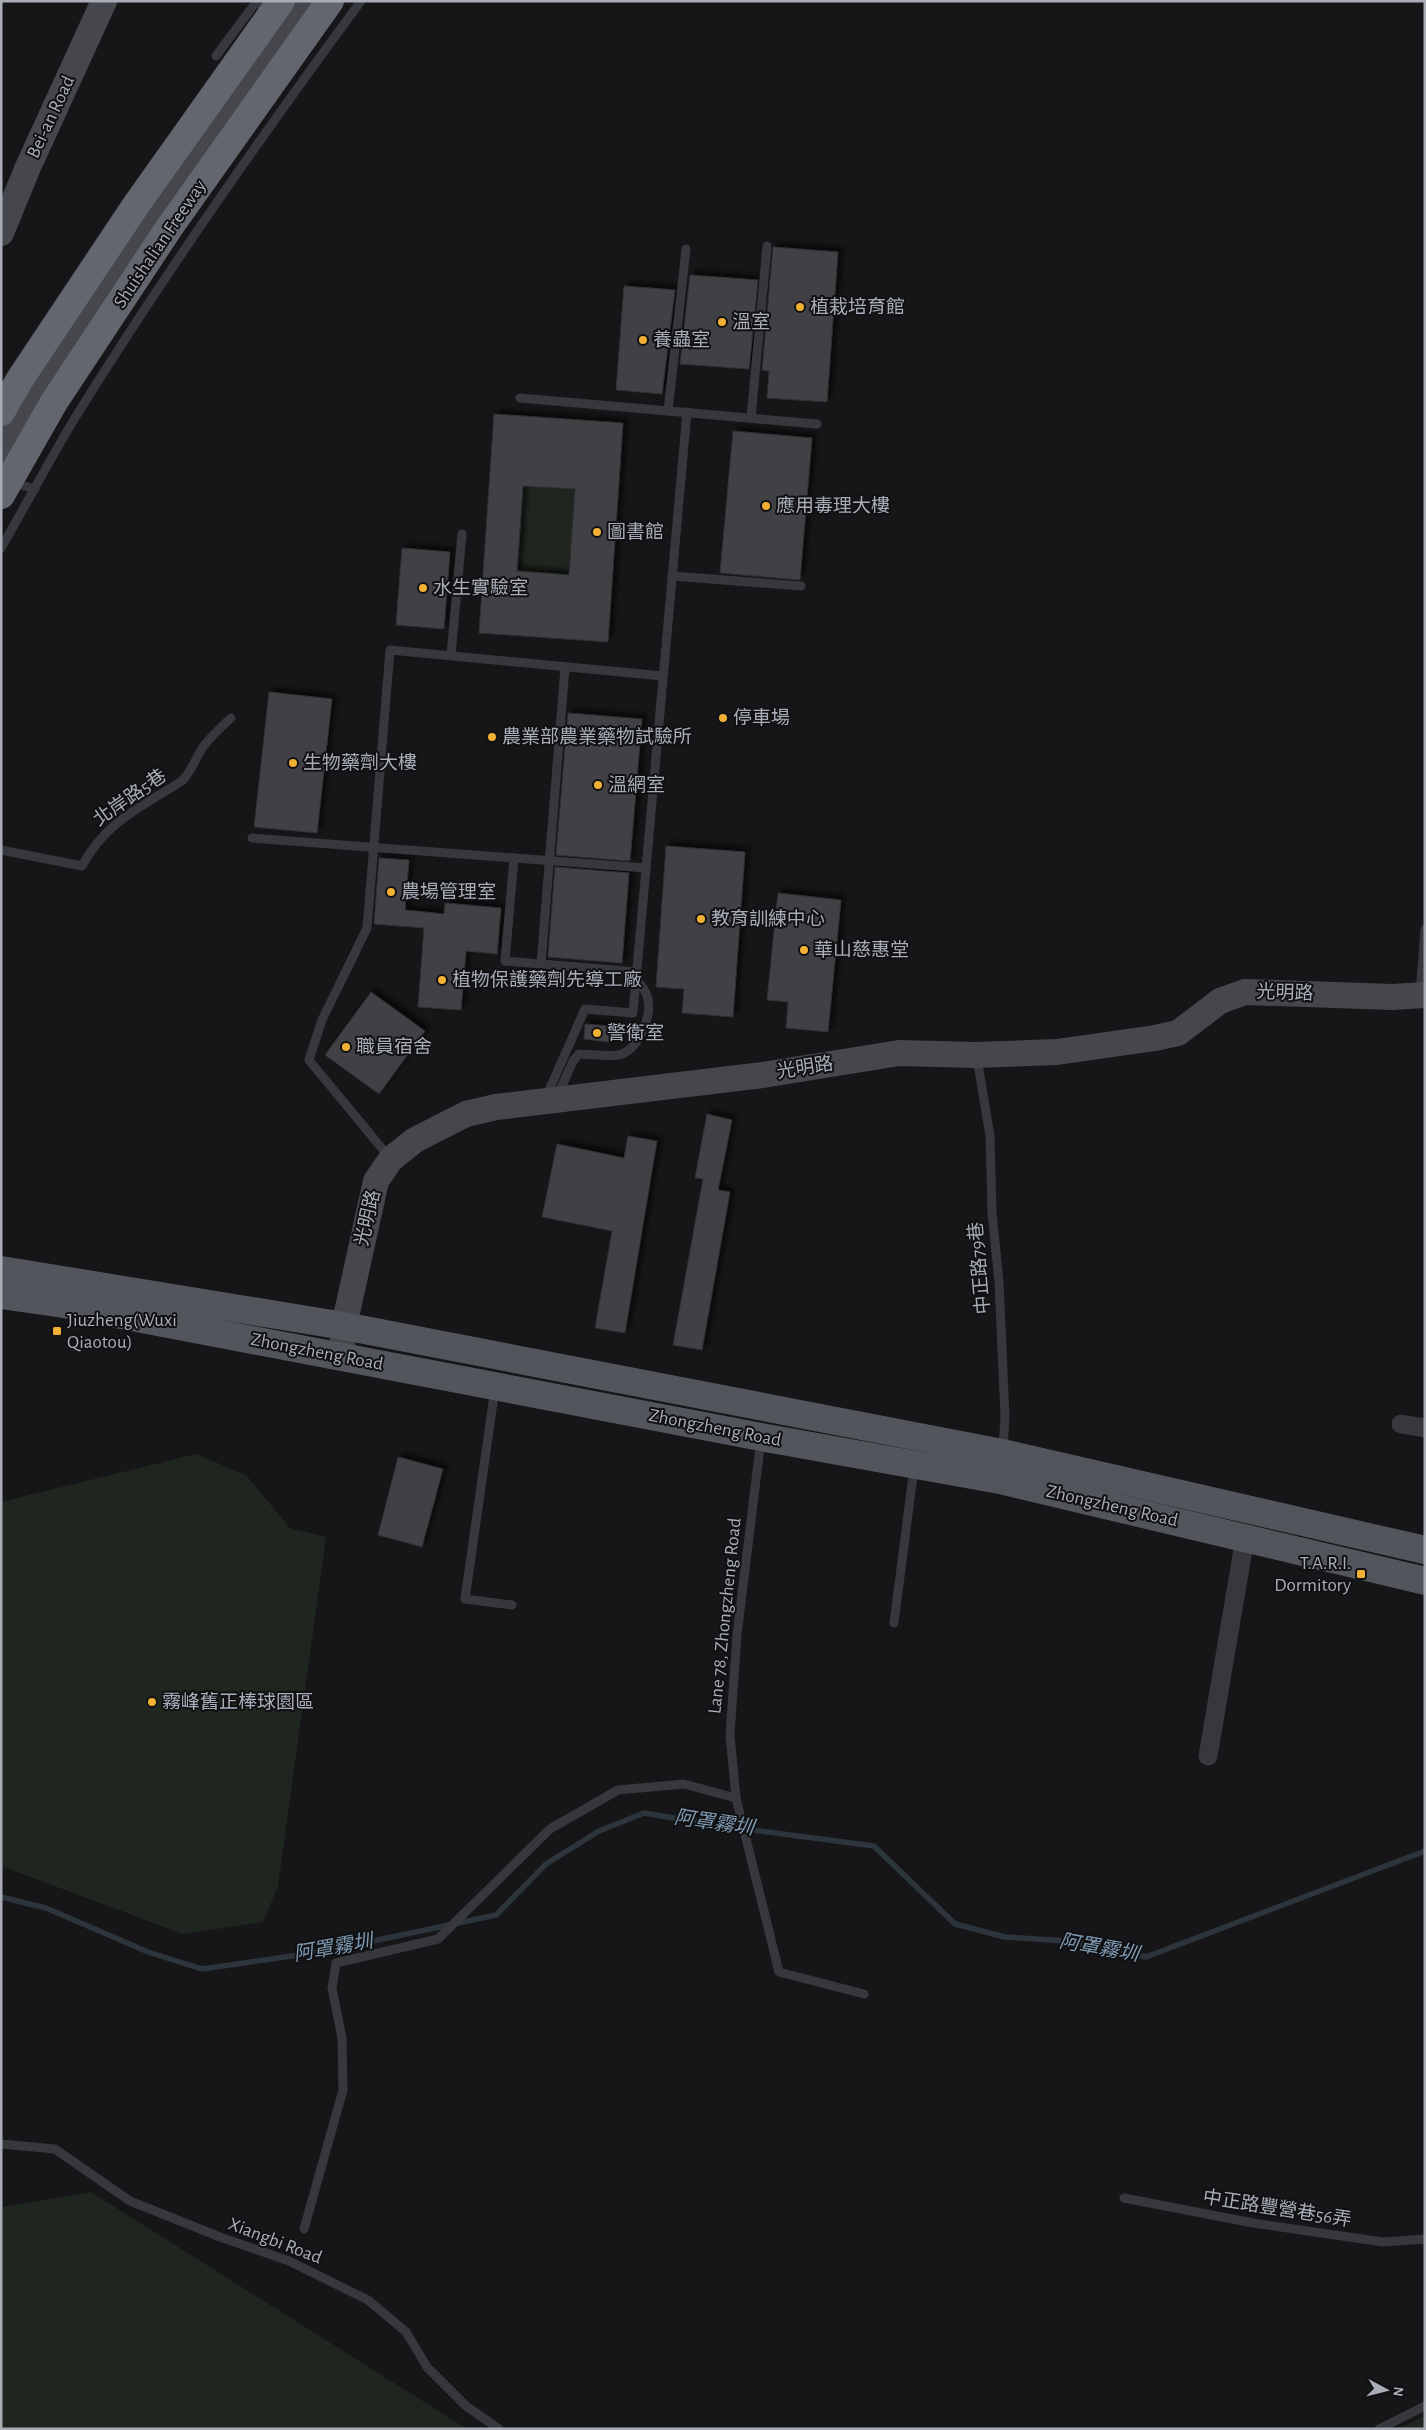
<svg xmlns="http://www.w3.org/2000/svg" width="1426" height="2430" font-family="'Alegreya Sans','Noto Sans TC',sans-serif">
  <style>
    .green { fill: #1e261f }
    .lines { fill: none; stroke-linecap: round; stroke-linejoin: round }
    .stream { stroke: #2c353c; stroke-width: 5.5 }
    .building { fill: #404145; stroke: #303034; fill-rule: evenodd; filter: url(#shadow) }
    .lane { stroke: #37383d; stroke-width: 9 }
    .street { stroke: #37383d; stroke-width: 19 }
    .secondary { stroke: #45474d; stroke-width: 26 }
    .primary { stroke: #53555c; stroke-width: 28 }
    .highway-bridge { stroke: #63666e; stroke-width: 28 }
    .poi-dot { fill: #f2b134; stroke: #111113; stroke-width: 2 }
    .labels { text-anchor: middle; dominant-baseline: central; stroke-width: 4; stroke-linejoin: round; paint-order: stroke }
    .street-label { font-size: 19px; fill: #a8adb8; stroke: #111113 }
    .poi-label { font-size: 19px; fill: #a8adb8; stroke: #111113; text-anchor: start }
    .water-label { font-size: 20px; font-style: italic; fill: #7f9bb3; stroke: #111113 }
  </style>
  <defs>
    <filter id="shadow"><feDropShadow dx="4.5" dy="-4.5" stdDeviation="2.5" flood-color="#0009"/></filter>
  </defs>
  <rect width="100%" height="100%" fill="#161618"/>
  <g class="green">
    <polygon points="523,486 575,489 569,575 517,571"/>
    <polygon points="196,1454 246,1475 290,1528 326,1537 278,1886 263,1922 183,1934 1,1866 1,1502"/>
    <polygon points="91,2192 467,2429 1,2429 1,2207"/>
    <polygon points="1425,2416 1425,2429 1398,2429"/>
  </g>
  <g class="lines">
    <polyline class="stream" points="1,1897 46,1908 148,1952 202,1969 326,1951 496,1915 546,1864 599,1831 644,1813 714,1825 874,1846 955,1924 1005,1937 1067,1941 1146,1957 1425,1851"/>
  </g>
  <g class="building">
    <polygon points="773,247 838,252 827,402 767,398 769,371 762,370"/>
    <polygon points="690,275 758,280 749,369 680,364"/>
    <polygon points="624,286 675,290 662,394 616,390"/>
    <path d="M494,414L623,423L608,642L479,633ZM523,486L575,489L569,575L517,571Z"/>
    <polygon points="733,431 812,438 800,580 720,573"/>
    <polygon points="402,548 450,552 444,629 396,625"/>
    <polygon points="269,692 332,699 317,833 254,827"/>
    <polygon points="568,713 642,719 630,861 556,855"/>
    <polygon points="666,846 745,852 733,1017 682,1013 684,989 656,987"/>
    <polygon points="379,858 409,860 405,910 444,914 445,903 501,908 497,954 466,951 461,1010 418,1007 424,928 374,924"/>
    <polygon points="555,867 629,873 622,963 548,957"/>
    <polygon points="778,893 841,900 828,1032 786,1028 788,1002 767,1000"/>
    <polygon points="371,992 425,1031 379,1094 325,1055"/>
    <polygon points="585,1024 611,1026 609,1042 584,1039"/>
    <polygon points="707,1114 732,1120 718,1190 730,1192 702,1350 673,1345 703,1179 695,1178"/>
    <polygon points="628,1136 657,1141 625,1333 595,1328 612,1231 542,1217 557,1144 624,1158"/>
    <polygon points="398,1457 443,1469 422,1547 378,1535"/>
  </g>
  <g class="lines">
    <g class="lane">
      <polyline points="256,1 269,13"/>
      <polyline points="216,56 257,1"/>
      <polyline points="520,398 817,424"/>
      <polyline points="668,411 686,249"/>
      <polyline points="751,418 767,246"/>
      <polyline points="11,482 35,489"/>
      <path d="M1,548C27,503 51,457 78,413C166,272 262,135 361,1"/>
      <polyline points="672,576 801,586"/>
      <polyline points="451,655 462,534"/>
      <polyline points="252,838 646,868"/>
      <path d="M1,850L82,866C105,822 141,807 182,781C192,771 195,759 203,747C211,736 221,727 231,718"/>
      <polyline points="514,858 505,961 637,972"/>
      <polyline points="541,964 565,667"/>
      <polyline points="1420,993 1425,929"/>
      <polyline points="977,1058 990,1136 992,1213 999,1282 1005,1416 1003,1450"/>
      <path d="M558,1095L573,1061L579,1054C592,1054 611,1058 622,1054C640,1047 653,1013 647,996C645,990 640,984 636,979"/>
      <polyline points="546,1097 585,1009 633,1013 687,412"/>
      <polyline points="389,1157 309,1060 322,1020 367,928 390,650 663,676"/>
      <polyline points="495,1388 465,1599 512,1605"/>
      <polyline points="761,1439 737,1635 730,1735 736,1798 779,1972 864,1994"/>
      <polyline points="894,1623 914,1468"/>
      <polyline points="1,2144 55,2149 130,2201 220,2237 289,2261 368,2300 406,2332 427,2367 466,2406 499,2429"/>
      <polyline points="1124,2198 1253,2223 1383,2242 1425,2239"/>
      <polyline points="304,2229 343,2090 342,2038 332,1988 336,1963 438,1939 550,1829 618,1790 684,1784 736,1798"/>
      <polyline points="1379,2429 1425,2406"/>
    </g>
    <g class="street">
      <polyline points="1401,1424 1425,1428"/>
      <polyline points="1208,1756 1245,1538"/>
    </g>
    <g class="secondary">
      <polyline points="1,233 28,167 104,1"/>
      <polyline points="1,452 36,391 151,218 305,1"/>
      <polyline points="341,1356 344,1326 376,1181 391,1159 415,1140 466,1114 496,1107 763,1075 899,1053 976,1055 1057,1052 1155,1038 1178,1033 1220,1001 1245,992 1392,997 1425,995"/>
    </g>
    <g class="primary">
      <polyline points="1,1270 344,1326 1002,1453 1425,1550"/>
      <polyline points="1,1295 64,1304 761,1437 1000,1480 1425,1581"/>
    </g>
    <g class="highway-bridge">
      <polyline points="1,412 20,379 136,205 281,1"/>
      <polyline points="1,495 54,402 169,228 330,1"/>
    </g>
  </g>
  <g class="poi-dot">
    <circle cx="800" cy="307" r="5"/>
    <circle cx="722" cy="322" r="5"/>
    <circle cx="643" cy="340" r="5"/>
    <circle cx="766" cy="506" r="5"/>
    <circle cx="597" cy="532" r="5"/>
    <circle cx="423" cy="588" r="5"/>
    <circle cx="723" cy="718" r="5"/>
    <circle cx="492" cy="737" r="5"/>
    <circle cx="293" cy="763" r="5"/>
    <circle cx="598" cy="785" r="5"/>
    <circle cx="391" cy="892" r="5"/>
    <circle cx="701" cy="919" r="5"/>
    <circle cx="804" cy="950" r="5"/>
    <circle cx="442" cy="980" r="5"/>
    <circle cx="597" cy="1033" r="5"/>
    <circle cx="346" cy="1047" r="5"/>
    <rect x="52" y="1326" width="10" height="10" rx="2.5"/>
    <rect x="1356" y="1569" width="10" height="10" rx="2.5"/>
    <circle cx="152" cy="1702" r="5"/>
  </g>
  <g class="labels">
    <g class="street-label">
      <text transform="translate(51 117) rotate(-65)">Bei-an Road</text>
      <text transform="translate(160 244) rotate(-56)">Shuishalian Freeway</text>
      <text transform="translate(130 798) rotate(-35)">北岸路5巷</text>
      <text transform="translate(1285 993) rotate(2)">光明路</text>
      <text transform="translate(805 1068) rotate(-9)">光明路</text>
      <text transform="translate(368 1218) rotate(-77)">光明路</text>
      <text transform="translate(980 1268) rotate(-95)">中正路79巷</text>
      <text transform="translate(317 1352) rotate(11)">Zhongzheng Road</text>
      <text transform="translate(715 1428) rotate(11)">Zhongzheng Road</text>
      <text transform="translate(1112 1506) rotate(13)">Zhongzheng Road</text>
      <text transform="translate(725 1616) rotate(-84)">Lane 78, Zhongzheng Road</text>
      <text transform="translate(1277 2209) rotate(9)">中正路豐營巷56弄</text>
      <text transform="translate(275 2241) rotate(21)">Xiangbi Road</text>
    </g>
    <g class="poi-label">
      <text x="810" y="307">植栽培育館</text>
      <text x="732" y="322">溫室</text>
      <text x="653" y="340">養蟲室</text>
      <text x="776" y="506">應用毒理大樓</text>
      <text x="607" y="532">圖書館</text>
      <text x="433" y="588">水生實驗室</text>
      <text x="733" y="718">停車場</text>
      <text x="502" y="737">農業部農業藥物試驗所</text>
      <text x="303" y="763">生物藥劑大樓</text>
      <text x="608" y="785">溫網室</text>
      <text x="401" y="892">農場管理室</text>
      <text x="711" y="919">教育訓練中心</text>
      <text x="814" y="950">華山慈惠堂</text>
      <text x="452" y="980">植物保護藥劑先導工廠</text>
      <text x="607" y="1033">警衛室</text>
      <text x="356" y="1047">職員宿舍</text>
      <text x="67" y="1320">Jiuzheng(Wuxi<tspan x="67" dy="22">Qiaotou)</tspan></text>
      <text x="1351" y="1563" text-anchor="end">T.A.R.I.<tspan x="1351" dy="22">Dormitory</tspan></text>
      <text x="162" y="1702">霧峰舊正棒球園區</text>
    </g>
    <g class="water-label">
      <text transform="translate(714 1823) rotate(8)">阿罩霧圳</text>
      <text transform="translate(333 1948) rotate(-10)">阿罩霧圳</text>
      <text transform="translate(1099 1948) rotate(10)">阿罩霧圳</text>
    </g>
  </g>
  <rect width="1426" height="2430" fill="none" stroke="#a8adb8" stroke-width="5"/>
  <g transform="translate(1386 2390) rotate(97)" stroke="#111113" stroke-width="4" paint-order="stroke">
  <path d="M0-4L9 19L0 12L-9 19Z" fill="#a8adb8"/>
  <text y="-8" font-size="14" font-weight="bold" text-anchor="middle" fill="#a8adb8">N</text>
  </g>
</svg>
